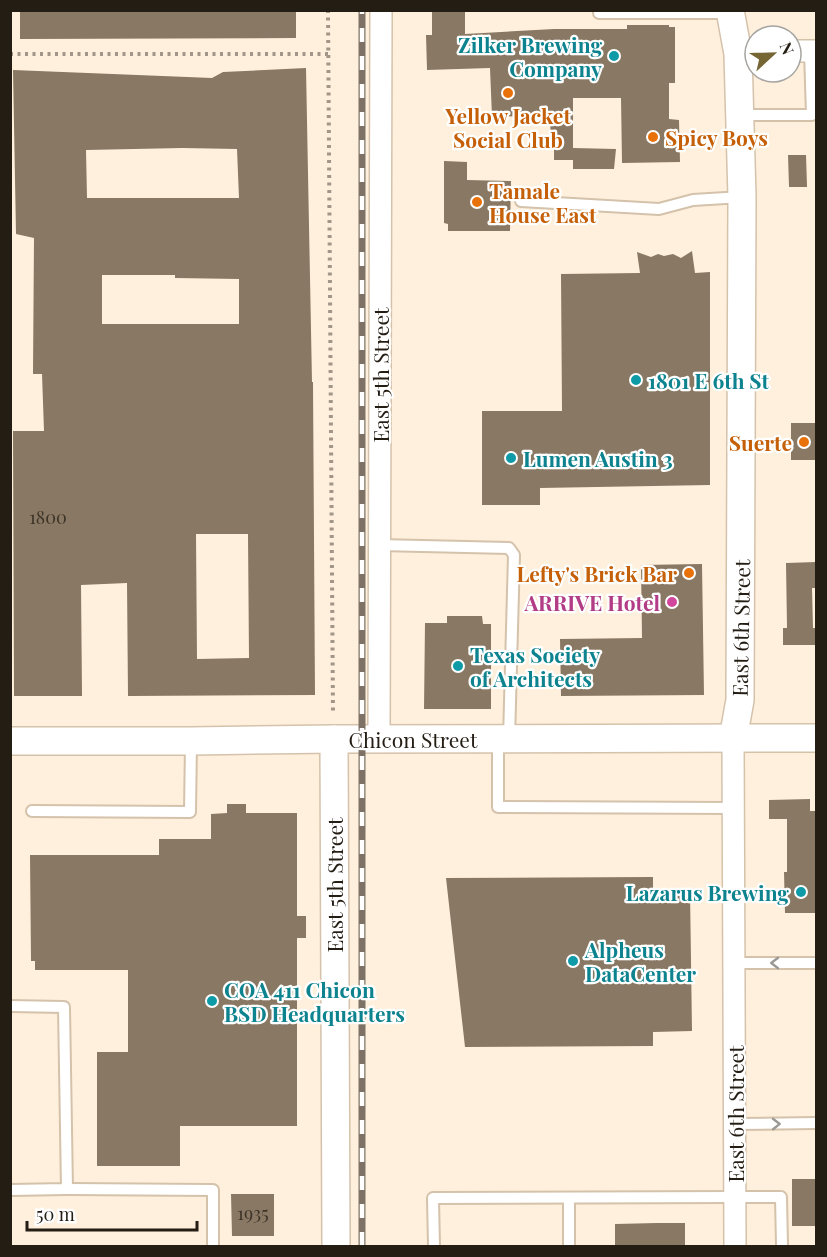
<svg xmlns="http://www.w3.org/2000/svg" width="827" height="1257" font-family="'Playfair Display',serif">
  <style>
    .building { fill: #897863; fill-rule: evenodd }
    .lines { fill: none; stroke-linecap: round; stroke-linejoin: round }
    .service-casing { stroke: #d4c2ab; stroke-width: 14 }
    .minor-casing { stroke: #d4c2ab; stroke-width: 24 }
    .tertiary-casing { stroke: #d4c2ab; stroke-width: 30 }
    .path { stroke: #a19687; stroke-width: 4; stroke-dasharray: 3 4.5; stroke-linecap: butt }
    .service { stroke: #fff; stroke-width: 10 }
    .minor { stroke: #fff; stroke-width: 21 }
    .tertiary { stroke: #fff; stroke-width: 27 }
    .rail-casing { stroke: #7d7265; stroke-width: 7 }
    .rail { stroke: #fff; stroke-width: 4.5; stroke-dasharray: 14; stroke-linecap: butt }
    .oneway { stroke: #9c9995 }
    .culture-dot { fill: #0f9aa8; stroke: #fff; stroke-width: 2 }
    .food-dot { fill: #e8710a; stroke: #fff; stroke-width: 2 }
    .hotel-dot { fill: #d1479c; stroke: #fff; stroke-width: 2 }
    .labels { text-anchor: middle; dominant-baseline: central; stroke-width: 4.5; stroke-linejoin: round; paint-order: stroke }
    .number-label { font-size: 18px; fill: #3d3428 }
    .culture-label { font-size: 21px; font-weight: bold; fill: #0d838f; stroke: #fff; text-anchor: start }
    .food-label { font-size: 21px; font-weight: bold; fill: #c56008; stroke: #fff; text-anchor: start }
    .street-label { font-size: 21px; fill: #241d14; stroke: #fff }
    .hotel-label { font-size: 21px; font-weight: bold; fill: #b23c85; stroke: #fff; text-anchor: end }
  </style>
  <rect width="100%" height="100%" fill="#fff0dd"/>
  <g class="building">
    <polygon points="20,10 296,10 296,38 20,39"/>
    <polygon points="432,10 465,10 465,34 554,29 627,29 627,25 669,25 669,27 675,27 675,83 669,83 669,119 679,120 680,162 622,163 621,98 573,98 573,148 616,149 614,169 573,169 573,160 554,160 554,147 551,147 550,115 492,117 490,68 427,70 426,35 432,35"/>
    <path d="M306,68L312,382H313L315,695L128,696L127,583L81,585L82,696H14L13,431H44L42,374H33L34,238L16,234L13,70L212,78L223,72ZM182,148L237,149L239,198H87L86,150ZM102,275H175V278L239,279V324H102ZM196,534H248L249,658L197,659Z"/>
    <polygon points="788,155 806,155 807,187 789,187"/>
    <polygon points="444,161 467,162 467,180 511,181 510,231 448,231 448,224 444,223"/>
    <polygon points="692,251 695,273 710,272 710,485 540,488 540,505 482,505 482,411 562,411 561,274 640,273 637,252 651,257 658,254 664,256 673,254 681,258"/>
    <rect x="791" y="423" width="25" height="37"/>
    <polygon points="816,562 816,588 812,588 813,628 816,628 816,645 783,645 783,628 787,628 786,563"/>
    <polygon points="702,564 704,695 561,696 560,639 642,638 641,565"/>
    <polygon points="447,616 482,616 483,624 491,624 491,709 424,709 425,623 447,623"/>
    <polygon points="810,799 810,811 816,811 816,913 785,913 784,872 787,872 787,819 769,819 769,800"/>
    <polygon points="227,804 246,804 246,813 297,813 297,916 306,916 306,938 297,938 297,1126 180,1126 180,1166 97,1166 97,1052 128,1052 128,970 35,970 35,961 31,961 30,855 159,855 159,839 211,839 211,814 227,813"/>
    <polygon points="653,877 653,891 690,891 692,1031 653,1032 653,1046 465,1047 446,878"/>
    <rect x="792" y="1179" width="24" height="47"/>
    <polygon points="231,1194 274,1194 274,1236 232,1236"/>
    <polygon points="657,1223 685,1223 685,1246 615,1246 615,1224"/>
  </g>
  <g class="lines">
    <g class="service-casing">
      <g id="service">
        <polyline points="599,13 730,13"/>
        <polyline points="740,115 812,115 810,51"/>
        <polyline points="521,201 659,209 693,200 742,197"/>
        <polyline points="379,545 509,548 514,555 509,739"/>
        <polyline points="498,740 498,807 733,808"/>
        <polyline points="32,811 190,812 191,743"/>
        <polyline points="734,963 816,963"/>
        <polyline points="10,1006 64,1007 67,1189 10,1190"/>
        <polyline points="735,1124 816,1123"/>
        <polyline points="67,1189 213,1190 213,1246"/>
        <polyline points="569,1198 569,1246"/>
        <polyline points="434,1246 433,1198 735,1197 781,1197 782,1246"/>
      </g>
    </g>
    <g class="minor-casing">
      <g id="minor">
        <polyline points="791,51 816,51"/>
        <polyline points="733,739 735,1246"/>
        <polyline points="379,740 381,10"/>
      </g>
    </g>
    <g class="tertiary-casing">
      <g id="tertiary">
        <polyline points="730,10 738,54 742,197 740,700 733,739"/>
        <polyline points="334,739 336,1246"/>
        <polyline points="10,741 191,741 334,739 816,738"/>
      </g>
    </g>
    <g class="path">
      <polyline points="328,10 333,715"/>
      <polyline points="10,54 328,54"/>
    </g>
    <use href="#service" class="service"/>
    <use href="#minor" class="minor"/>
    <use href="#tertiary" class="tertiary"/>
    <g class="rail-casing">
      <polyline id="rail" points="362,1246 362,10"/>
    </g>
    <use href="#rail" class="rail"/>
  </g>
  <defs><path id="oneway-chevron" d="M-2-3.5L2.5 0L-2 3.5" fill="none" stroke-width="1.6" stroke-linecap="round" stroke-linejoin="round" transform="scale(1.5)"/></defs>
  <g class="oneway">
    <use href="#oneway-chevron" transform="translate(775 963) rotate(180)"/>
    <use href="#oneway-chevron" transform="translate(776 1124) rotate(-1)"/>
  </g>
  <g class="culture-dot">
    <circle cx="614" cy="56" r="6"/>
    <circle cx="636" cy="380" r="6"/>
    <circle cx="511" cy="458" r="6"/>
    <circle cx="458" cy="666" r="6"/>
    <circle cx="801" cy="892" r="6"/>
    <circle cx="573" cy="961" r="6"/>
    <circle cx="212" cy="1001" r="6"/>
  </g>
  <g class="food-dot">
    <circle cx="508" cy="93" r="6"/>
    <circle cx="653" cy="137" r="6"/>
    <circle cx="477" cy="202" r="6"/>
    <circle cx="804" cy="442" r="6"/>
    <circle cx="689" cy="573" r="6"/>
  </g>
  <circle class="hotel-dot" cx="672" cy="602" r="6"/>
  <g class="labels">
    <g class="number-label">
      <text x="48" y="517">1800</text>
      <text x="253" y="1213">1935</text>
    </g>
    <g class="culture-label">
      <text x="602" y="44" text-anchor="end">Zilker Brewing<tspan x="602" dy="24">Company</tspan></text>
      <text x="648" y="380">1801 E 6th St</text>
      <text x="523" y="458">Lumen Austin 3</text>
      <text x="470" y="654">Texas Society<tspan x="470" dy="24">of Architects</tspan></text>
      <text x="789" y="892" text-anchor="end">Lazarus Brewing</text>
      <text x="585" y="949">Alpheus<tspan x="585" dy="24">DataCenter</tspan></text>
      <text x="224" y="989">COA 411 Chicon<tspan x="224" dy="24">BSD Headquarters</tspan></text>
    </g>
    <g class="food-label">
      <text x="508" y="115" text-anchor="middle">Yellow Jacket<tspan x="508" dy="24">Social Club</tspan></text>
      <text x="665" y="137">Spicy Boys</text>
      <text x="489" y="190">Tamale<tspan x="489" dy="24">House East</tspan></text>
      <text x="792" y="442" text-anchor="end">Suerte</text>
      <text x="677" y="573" text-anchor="end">Lefty's Brick Bar</text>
    </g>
    <g class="street-label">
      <text transform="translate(380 375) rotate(-90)">East 5th Street</text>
      <text transform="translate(740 628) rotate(-89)">East 6th Street</text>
      <text x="413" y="739">Chicon Street</text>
      <text transform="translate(334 885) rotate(-90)">East 5th Street</text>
      <text transform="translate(735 1114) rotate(-90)">East 6th Street</text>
    </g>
    <g class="hotel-label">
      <text x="660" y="602">ARRIVE Hotel</text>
    </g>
  </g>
  <rect width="827" height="1257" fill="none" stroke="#241d14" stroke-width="24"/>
  <g transform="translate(773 54) rotate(68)"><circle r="28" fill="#ffffff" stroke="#a7a5a1" stroke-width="1.5"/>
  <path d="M0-4.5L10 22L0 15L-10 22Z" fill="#766634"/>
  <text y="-9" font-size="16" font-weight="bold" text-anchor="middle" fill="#241d14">N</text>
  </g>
  <path d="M27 1221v9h170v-9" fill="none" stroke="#241d14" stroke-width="3"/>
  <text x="36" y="1221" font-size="18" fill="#241d14" stroke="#ffffff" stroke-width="4.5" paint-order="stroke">50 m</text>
</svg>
